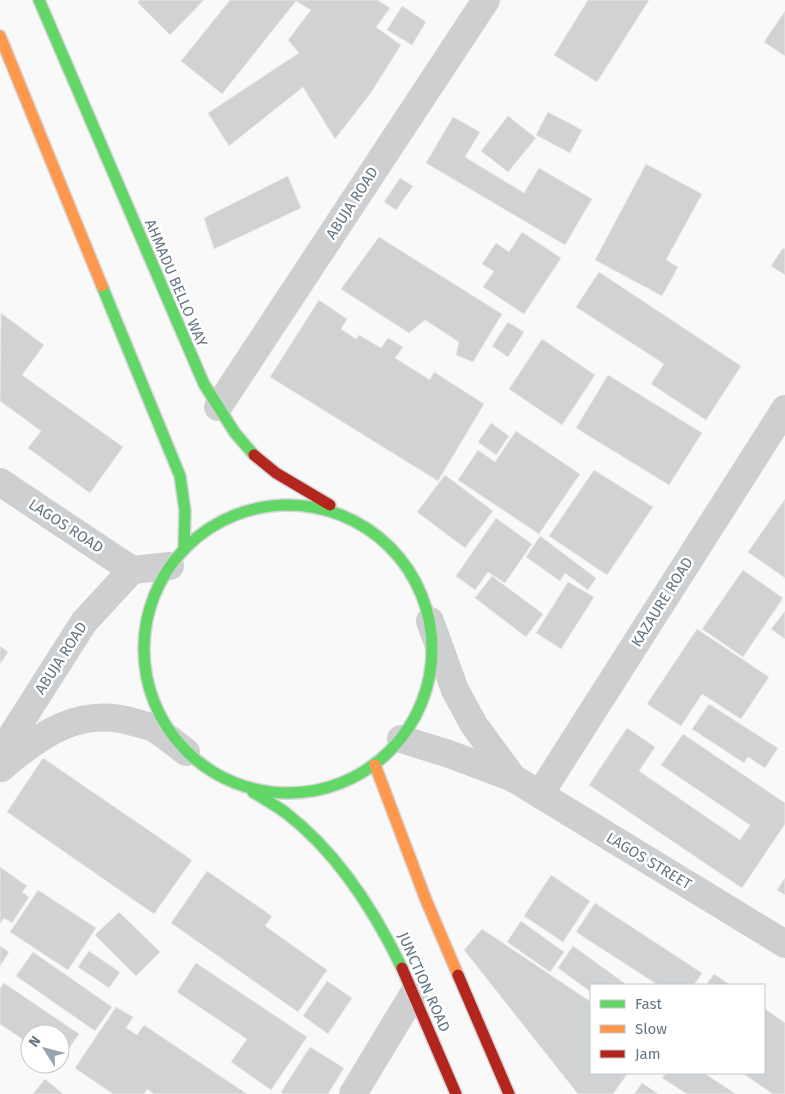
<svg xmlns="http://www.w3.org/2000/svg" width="785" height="1094" font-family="'Fira Sans',sans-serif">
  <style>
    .building { fill: #d0d2d3; stroke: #e8e8e8 }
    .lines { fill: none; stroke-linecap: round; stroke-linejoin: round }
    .fast-casing { stroke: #d5d6d7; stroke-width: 14 }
    .slow-casing { stroke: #d5d6d7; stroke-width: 14 }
    .jam-casing { stroke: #d5d6d7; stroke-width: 14 }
    .street { stroke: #cecfd0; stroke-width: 28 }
    .fast { stroke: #63d668; stroke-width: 11 }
    .slow { stroke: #ff974d; stroke-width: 11 }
    .jam { stroke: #b3261e; stroke-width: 11 }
    .labels { text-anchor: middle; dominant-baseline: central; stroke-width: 5; stroke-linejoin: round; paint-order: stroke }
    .street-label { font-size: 15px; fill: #657683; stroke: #fff }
  </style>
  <rect width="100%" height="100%" fill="#f9f9f9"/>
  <g class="building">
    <polygon points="140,0 204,0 170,35 138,3"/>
    <polygon points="230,0 377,0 390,8 376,27 401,45 370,94 335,139 303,87 229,146 208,113 299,53 288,40 311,10 296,1 222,94 181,61"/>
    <polygon points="588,0 649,0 597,82 554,55"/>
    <polygon points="402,6 426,22 412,45 387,30"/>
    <polygon points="785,11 785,56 764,42"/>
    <polygon points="548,112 582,130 570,153 536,135"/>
    <polygon points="508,116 536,138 508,172 481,151"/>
    <polygon points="453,117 480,132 465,157 524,193 539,168 592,199 565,245 426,163"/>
    <polygon points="646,164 702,194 666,260 678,267 662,296 595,260"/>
    <polygon points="288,176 301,208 214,249 204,218"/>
    <polygon points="400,178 413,186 396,210 384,202"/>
    <polygon points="522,232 561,258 524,314 483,287 494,271 482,264 496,243 509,252"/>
    <polygon points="379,237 502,314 473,362 456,355 459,342 425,320 409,333 341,289"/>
    <polygon points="783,248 785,249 785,275 771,266"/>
    <polygon points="599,272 741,366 706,420 651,384 664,364 576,307"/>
    <polygon points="319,300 347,319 341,329 356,339 359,335 381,348 388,338 403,347 395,358 430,380 434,372 484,404 438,481 270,377"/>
    <polygon points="1,313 44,345 22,375 123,447 90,493 28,448 41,431 0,401"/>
    <polygon points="508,322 524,332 508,357 492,346"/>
    <polygon points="542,339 595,375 562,425 509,389"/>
    <polygon points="608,375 702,433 669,485 576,428"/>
    <polygon points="491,423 509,436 496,455 478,442"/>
    <polygon points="516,431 580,474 539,534 458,480 478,450 495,462"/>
    <polygon points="594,470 653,507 607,575 549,536"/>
    <polygon points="445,475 493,511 465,548 417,512"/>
    <polygon points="785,499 785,578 748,552"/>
    <polygon points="496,518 532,544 505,583 488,572 475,590 456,576"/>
    <polygon points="540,536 596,578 588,590 565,573 560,581 526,557"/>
    <polygon points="743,570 783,598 743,657 702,629"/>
    <polygon points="492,576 543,614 526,637 475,598"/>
    <polygon points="568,582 594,597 561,649 536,633"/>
    <polygon points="785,611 785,639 771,629"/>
    <polygon points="697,629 769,677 741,719 702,694 681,726 647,704"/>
    <polygon points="0,646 8,652 0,664"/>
    <polygon points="709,704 778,748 765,768 748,757 744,763 692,729"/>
    <polygon points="627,728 655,747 639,771 740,840 750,825 661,765 683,734 785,803 785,824 742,888 589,785"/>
    <polygon points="43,758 192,860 154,914 7,812"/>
    <polygon points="0,867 27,886 22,892 29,897 12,923 4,918 0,924"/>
    <polygon points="207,871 272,916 265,926 327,970 298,1012 171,923"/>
    <polygon points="551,875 590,901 563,942 524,916"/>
    <polygon points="785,878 785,895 777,890"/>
    <polygon points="38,890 96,928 68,970 10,932"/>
    <polygon points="595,903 702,973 694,985 658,985 576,932"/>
    <polygon points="119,912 160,952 136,976 95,935"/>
    <polygon points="521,921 564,952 550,972 507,942"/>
    <polygon points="482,929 591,1002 591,1073 628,1073 613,1094 578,1094 464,950"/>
    <polygon points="0,946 9,952 0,966"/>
    <polygon points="573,946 627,985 591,985 591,992 558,968"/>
    <polygon points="89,951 120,972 109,988 78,967"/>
    <polygon points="33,952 112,1007 95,1031 16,976"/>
    <polygon points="196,963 307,1037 271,1090 231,1062 247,1039 177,992"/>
    <polygon points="714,974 730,985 706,985"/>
    <polygon points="327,981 352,998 328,1034 303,1016"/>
    <polygon points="4,983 79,1034 60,1061 60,1034 30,1034 30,1044 0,1024 0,988"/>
    <polygon points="116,1007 133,1017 126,1028 137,1035 144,1025 247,1094 154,1094 147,1089 144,1094 113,1094 75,1068"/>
    <polygon points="764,1008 785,1023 785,1094 773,1094 742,1073 764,1073"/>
    <polygon points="310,1047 344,1068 328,1094 284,1094 281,1092"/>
    <polygon points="666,1073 704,1073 736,1094 687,1094 662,1078"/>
    <polygon points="45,1079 62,1093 62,1094 33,1094"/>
    <polygon points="642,1083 648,1087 658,1094 634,1094"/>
  </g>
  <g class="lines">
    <g class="fast-casing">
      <g id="fast">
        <polyline points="39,0 204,384 235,433 254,455"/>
        <polyline points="102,286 180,476 185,511 184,549"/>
        <circle cx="288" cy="649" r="144"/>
        <path d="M253,792C264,799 275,805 286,813C338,853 374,910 402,968"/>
      </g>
    </g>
    <g class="slow-casing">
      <g id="slow">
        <polyline points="0,36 102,286"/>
        <polyline points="375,765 426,900 458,975"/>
      </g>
    </g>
    <g class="jam-casing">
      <g id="jam">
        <polyline points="254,455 276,473 330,505"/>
        <polyline points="402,968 456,1094"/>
        <polyline points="458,975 509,1094"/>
      </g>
    </g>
    <g class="street">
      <polyline points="218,407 486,0"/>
      <polyline points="0,482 132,570"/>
      <polyline points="132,570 170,566"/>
      <polyline points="430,621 455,690 474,725 513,778"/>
      <polyline points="401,739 449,754 513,778 785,944"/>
      <polyline points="0,754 84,622 132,570"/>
      <path d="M1,768C40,735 79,706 133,722C140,724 148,725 155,729C166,736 176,744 186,752"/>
      <polyline points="540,794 785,409"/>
      <polyline points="353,1094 414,993"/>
    </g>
    <use href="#fast" class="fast"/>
    <use href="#slow" class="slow"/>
    <use href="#jam" class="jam"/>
  </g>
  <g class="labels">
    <g class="street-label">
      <text transform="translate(352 203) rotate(-57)">ABUJA ROAD</text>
      <text transform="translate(176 283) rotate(67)">AHMADU BELLO WAY</text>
      <text transform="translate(66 526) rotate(33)">LAGOS ROAD</text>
      <text transform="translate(662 602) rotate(-58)">KAZAURE ROAD</text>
      <text transform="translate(61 658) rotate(-57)">ABUJA ROAD</text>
      <text transform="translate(649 861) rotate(31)">LAGOS STREET</text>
      <text transform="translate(424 982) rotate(66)">JUNCTION ROAD</text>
    </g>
  </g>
  <rect x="590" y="984" width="175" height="90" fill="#ffffff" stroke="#c1c8cd"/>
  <rect x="600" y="1000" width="25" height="8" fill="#63d668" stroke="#c1c8cd"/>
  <text x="635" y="1009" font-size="15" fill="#657683">Fast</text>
  <rect x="600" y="1025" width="25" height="8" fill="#ff974d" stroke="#c1c8cd"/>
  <text x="635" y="1034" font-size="15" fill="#657683">Slow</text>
  <rect x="600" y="1050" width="25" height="8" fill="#b3261e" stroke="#c1c8cd"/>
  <text x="635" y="1059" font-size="15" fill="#657683">Jam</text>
  <g transform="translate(45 1049) rotate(306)"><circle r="24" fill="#ffffff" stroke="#c1c8cd"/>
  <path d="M0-4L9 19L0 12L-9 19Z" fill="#99a4ac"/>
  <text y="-8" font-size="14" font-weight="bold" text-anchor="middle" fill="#657683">N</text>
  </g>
</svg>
